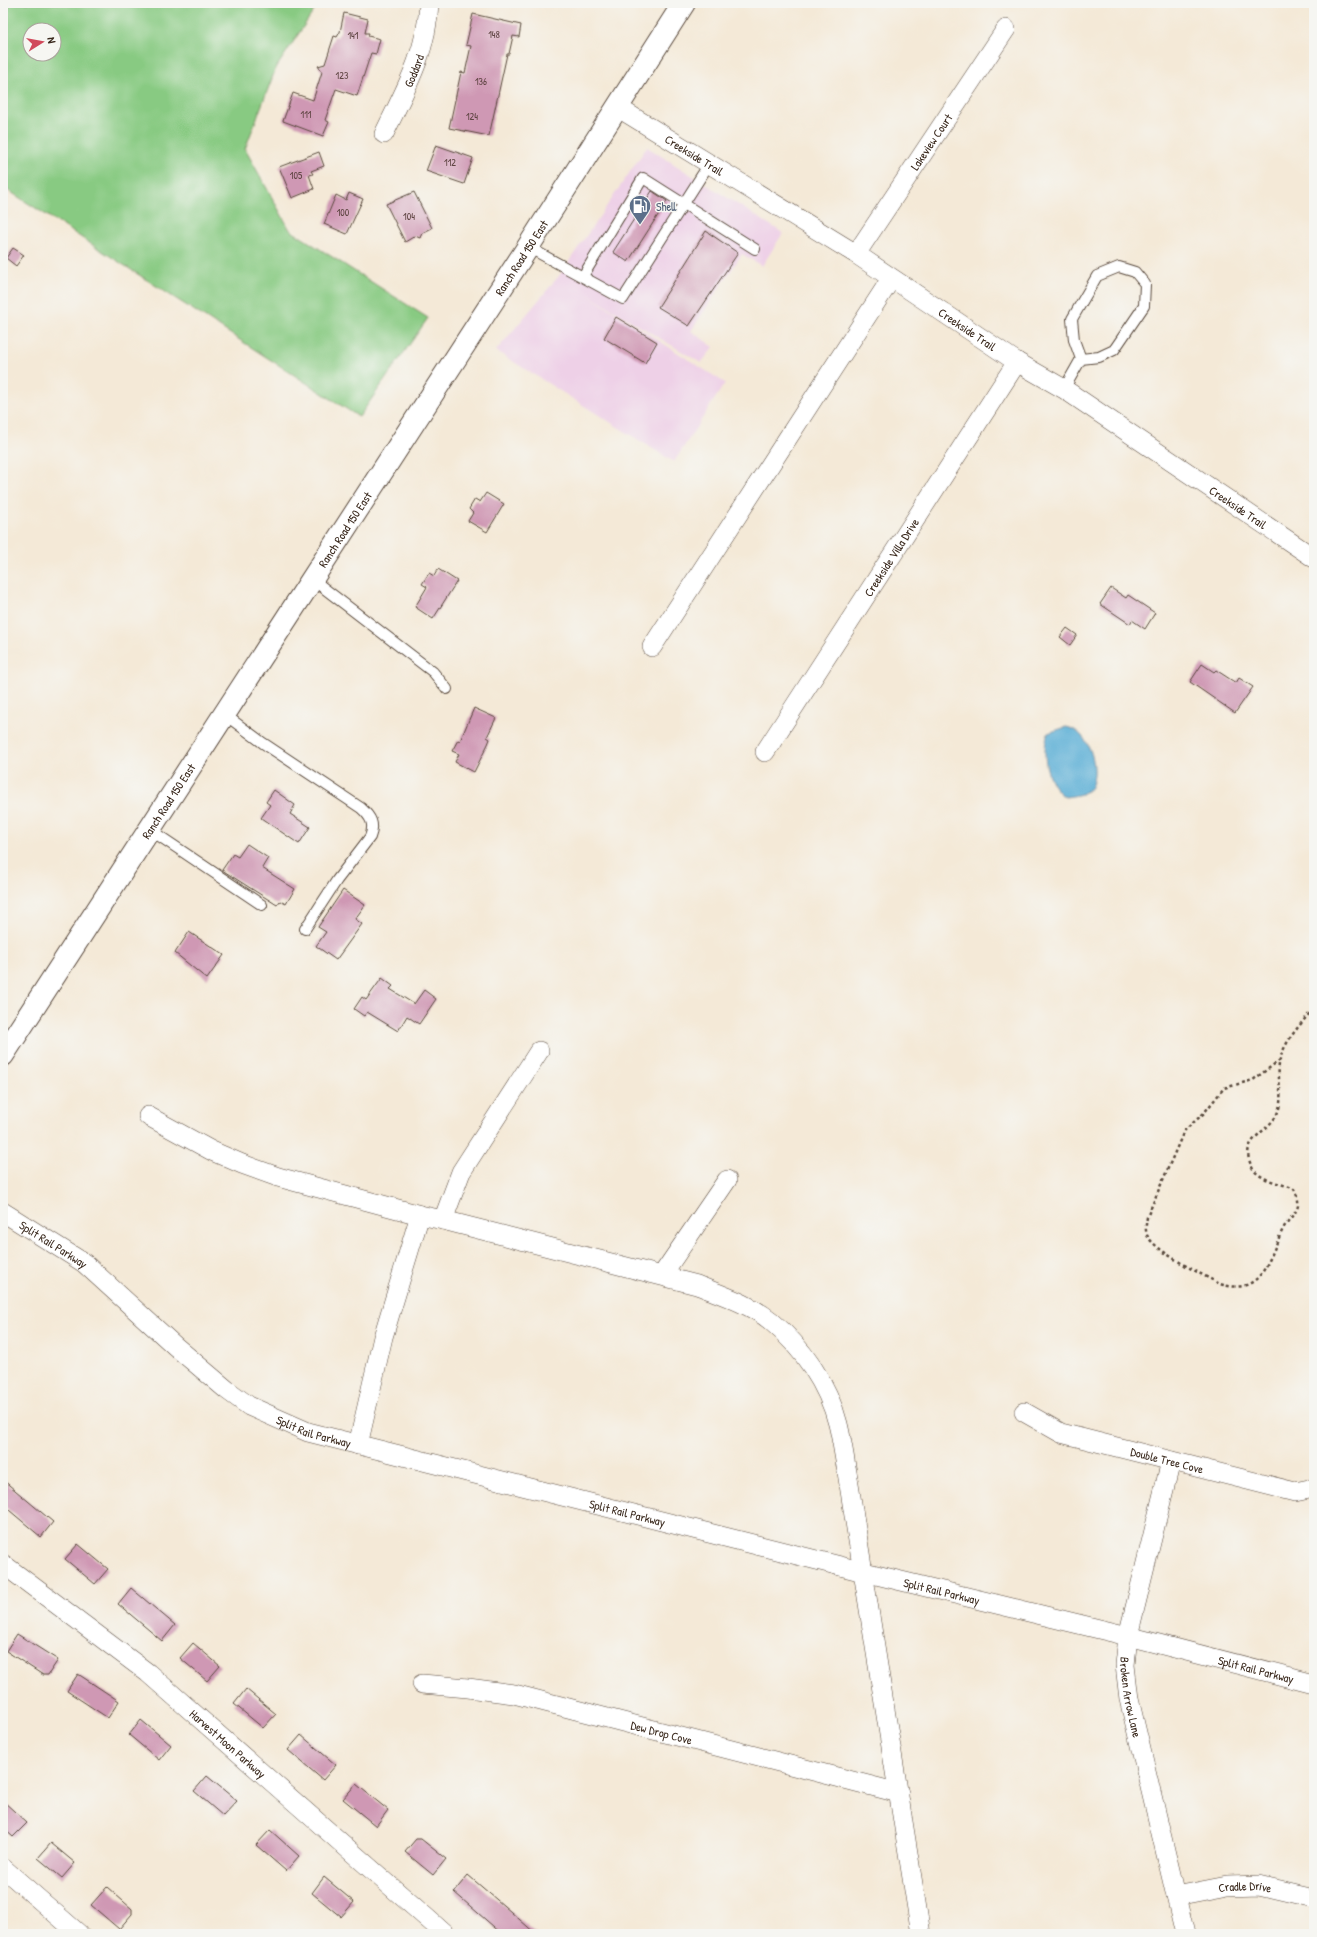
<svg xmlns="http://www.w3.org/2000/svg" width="1317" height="1937" font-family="'Patrick Hand',sans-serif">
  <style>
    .built { fill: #eed0e7 }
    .green { fill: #88ca82; stroke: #627a50; fill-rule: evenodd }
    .water { fill: #59add5; stroke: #4a6c7a }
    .building { fill: #cf98b4 }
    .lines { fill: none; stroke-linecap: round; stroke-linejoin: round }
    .service-casing { stroke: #57473a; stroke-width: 12 }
    .minor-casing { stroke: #57473a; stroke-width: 20 }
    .secondary-casing { stroke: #57473a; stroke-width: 24 }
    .path { stroke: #57473a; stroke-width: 2.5; stroke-dasharray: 3 3; stroke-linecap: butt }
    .service { stroke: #fff; stroke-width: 10 }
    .minor { stroke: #fff; stroke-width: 19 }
    .secondary { stroke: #fff; stroke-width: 22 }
    .labels { text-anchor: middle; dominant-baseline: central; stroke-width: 3; stroke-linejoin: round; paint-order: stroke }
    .number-label { font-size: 10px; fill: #604644 }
    .street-label { font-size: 12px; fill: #3b2a1e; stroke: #f6f6f2 }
    .service-label { font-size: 12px; fill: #4e5e75; stroke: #f6f6f2; text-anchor: start }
  </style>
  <rect width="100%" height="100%" fill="#f6f6f2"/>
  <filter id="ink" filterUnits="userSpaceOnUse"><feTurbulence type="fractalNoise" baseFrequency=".025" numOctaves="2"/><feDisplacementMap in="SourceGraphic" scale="8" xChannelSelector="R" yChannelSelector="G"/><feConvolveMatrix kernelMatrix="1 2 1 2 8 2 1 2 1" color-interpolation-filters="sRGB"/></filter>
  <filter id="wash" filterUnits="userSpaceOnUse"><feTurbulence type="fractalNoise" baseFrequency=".012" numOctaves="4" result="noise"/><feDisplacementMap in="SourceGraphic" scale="16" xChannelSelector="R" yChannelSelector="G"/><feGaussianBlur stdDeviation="0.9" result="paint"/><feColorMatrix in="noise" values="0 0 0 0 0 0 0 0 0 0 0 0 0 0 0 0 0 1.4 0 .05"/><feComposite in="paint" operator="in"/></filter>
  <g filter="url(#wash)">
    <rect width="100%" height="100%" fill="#f4e9d7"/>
    <polygon class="built" points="647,147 783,233 762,266 742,254 691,331 714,347 701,363 583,292 725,383 674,462 496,351 559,276"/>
    <path class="green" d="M11,3H319L276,68L245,149L290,230L428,318L359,417L3,187V16ZM30,30H54V54H30Z"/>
    <path class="water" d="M1066,727C1089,730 1100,768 1091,787C1086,795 1073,796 1065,797C1046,785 1041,753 1048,733Z"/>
    <g id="blocks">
      <g class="building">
        <polygon points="344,13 368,19 365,33 369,33 368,36 380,39 376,54 371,53 357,96 336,89 325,120 329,122 323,136 283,121 293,93 313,100 322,72 318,66 325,64 334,36 337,37 340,32"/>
        <polygon points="473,14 521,25 519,37 513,36 509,54 507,54 489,136 449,128 461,72 465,73 471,46 466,45"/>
        <polygon points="436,145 473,158 464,184 426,171"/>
        <polygon points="319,152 324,166 311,171 313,174 309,175 314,189 292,198 279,167"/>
        <polygon points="652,191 667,201 628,262 613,252"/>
        <polygon points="414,192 432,228 422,233 420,238 415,236 405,242 386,204"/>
        <polygon points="349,193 363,199 347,234 324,224 336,195 346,200"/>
        <polygon points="706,231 738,253 689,326 658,307"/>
        <polygon points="13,248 24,255 16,266 6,258"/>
        <polygon points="616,317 657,342 645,363 604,338"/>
        <polygon points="486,493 504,504 487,532 468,521 473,513 469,509 475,499 480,502"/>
        <polygon points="438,569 457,581 433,619 415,607 427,587 422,584 429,573 434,576"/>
        <polygon points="1111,588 1126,598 1128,595 1155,613 1145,629 1132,620 1130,624 1100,604"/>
        <polygon points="1067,628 1077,635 1070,645 1060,637"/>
        <polygon points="1202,664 1214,672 1216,670 1236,683 1239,678 1253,687 1235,713 1190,682"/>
        <polygon points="474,708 496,718 487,737 490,739 488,744 474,772 455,762 459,754 452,751 458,740 460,741"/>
        <polygon points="274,790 295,805 290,814 310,827 299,844 261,818 270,805 266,802"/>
        <polygon points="247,844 268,858 262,868 295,889 286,904 280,901 277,905 222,870 233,854 238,857"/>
        <polygon points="343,890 365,905 355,919 362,924 336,960 316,946 326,932 318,927"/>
        <polygon points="189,932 224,955 207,979 175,953"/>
        <polygon points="382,978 393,986 390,989 414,1004 424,990 436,999 419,1024 407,1016 398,1031 367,1012 364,1016 354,1009 362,997 366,1000"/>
        <polygon points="3,1480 53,1522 41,1537 3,1505"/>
        <polygon points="78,1544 108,1569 95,1584 65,1559"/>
        <polygon points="131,1588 175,1625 162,1641 118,1604"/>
        <polygon points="17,1634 58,1660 48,1675 43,1675 6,1651"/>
        <polygon points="193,1643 220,1666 207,1681 180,1658"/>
        <polygon points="78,1674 119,1701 108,1718 67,1691"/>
        <polygon points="246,1689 276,1714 263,1728 234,1704"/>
        <polygon points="141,1720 171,1745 159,1760 129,1735"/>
        <polygon points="301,1735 336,1765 323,1780 288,1750"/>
        <polygon points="207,1776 237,1801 223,1816 194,1791"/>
        <polygon points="356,1784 388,1810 376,1826 343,1799"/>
        <polygon points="3,1801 27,1823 13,1837 3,1828"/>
        <polygon points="270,1830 299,1856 286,1871 256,1845"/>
        <polygon points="416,1839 421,1839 446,1859 433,1875 405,1852"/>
        <polygon points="51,1843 75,1863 62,1878 38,1858"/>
        <polygon points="468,1875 511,1912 536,1934 502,1934 454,1892"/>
        <polygon points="324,1877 354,1902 341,1917 312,1893"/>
        <polygon points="107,1887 132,1909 132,1914 119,1929 91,1905"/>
      </g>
    </g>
  </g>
  <g filter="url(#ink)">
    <use href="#blocks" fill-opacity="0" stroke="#57473a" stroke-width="1"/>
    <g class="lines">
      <g class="service-casing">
        <g id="service">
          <polyline points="528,247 623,299 709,164"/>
          <polyline points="583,276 643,178 755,249"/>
          <polyline points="1064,389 1081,359 1074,340 1072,319 1097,276 1119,267 1135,272 1145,284 1144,306 1114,350 1099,357 1081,359"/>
          <polyline points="312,579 433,672 447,689"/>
          <path d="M224,714L263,743L361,808C371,817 375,824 370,837L337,880L305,929"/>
          <polyline points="149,829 262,905"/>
        </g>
      </g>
      <g class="minor-casing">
        <g id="minor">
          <path id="s1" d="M617,107L856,254L1017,362L1064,389L1314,558"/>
          <path id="s2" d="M384,134C405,90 427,53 429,3"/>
          <path id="s3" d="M856,254L1006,29"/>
          <polyline points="652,647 891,279"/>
          <path id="s4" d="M765,752L1017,362"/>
          <path d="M148,1116L212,1151L242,1164L278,1177L420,1215L443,1220L697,1285C722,1295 750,1304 771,1321C802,1347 828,1384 838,1424C842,1440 844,1456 847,1472L921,1934"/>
          <path id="s5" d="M3,1212L84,1263L175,1346L227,1390L249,1406L308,1432L864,1572L1128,1636L1314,1684"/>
          <polyline points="443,1220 461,1172 539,1051"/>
          <polyline points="662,1275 727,1180"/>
          <path id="s6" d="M1024,1412L1061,1433L1295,1492L1314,1488"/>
          <polyline points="358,1445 383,1337 420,1215"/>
          <path id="s7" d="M1171,1461L1128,1636L1125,1665L1129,1699L1185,1934"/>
          <path id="s8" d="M3,1564L148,1673L445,1934"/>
          <path id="s9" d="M422,1684L468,1688L514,1694L899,1793"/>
          <polyline points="3,1868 79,1934"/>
          <path id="s10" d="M1176,1896L1227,1886L1259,1885L1314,1898"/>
        </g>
      </g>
      <g class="secondary-casing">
        <g id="secondary">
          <path id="s11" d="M3,1055L528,247L684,3"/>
        </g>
      </g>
      <path class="path" d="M1280,1060L1253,1080L1224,1088L1204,1113L1184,1131L1147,1217C1146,1224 1145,1229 1147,1235C1154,1251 1203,1275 1220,1284C1263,1297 1268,1259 1283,1229C1292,1212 1305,1211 1294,1189C1282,1183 1261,1181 1253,1169C1237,1140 1265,1135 1276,1116C1286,1098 1275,1077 1280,1059C1286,1039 1301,1024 1314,1008"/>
      <use href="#service" class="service"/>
      <use href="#minor" class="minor"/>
      <use href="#secondary" class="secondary"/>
    </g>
  </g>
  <defs>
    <g id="fuel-pin" transform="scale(1.15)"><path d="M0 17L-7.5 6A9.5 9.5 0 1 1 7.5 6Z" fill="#5c6f8a" stroke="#f6f6f2"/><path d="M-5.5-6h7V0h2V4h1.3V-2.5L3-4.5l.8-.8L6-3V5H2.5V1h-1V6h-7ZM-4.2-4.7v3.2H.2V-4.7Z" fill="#fff"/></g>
  </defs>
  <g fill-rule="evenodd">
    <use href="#fuel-pin" x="640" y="206"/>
  </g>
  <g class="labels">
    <g class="number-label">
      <text x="494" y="34">148</text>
      <text x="353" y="35">141</text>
      <text x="342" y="75">123</text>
      <text x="481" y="81">136</text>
      <text x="306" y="114">111</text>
      <text x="472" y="116">124</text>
      <text x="450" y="162">112</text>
      <text x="296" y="175">105</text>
      <text x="343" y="212">100</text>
      <text x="409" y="216">104</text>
    </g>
    <g class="street-label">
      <text stroke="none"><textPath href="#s2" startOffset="70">Goddard</textPath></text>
      <text stroke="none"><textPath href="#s3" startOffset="135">Lakeview Court</textPath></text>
      <text stroke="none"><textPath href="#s1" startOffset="91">Creekside Trail</textPath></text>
      <text stroke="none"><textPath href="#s11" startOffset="951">Ranch Road 150 East</textPath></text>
      <text stroke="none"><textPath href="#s1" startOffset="415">Creekside Trail</textPath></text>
      <text stroke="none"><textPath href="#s1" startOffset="739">Creekside Trail</textPath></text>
      <text stroke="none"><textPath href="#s11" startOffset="627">Ranch Road 150 East</textPath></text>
      <text stroke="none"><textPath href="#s4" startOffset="232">Creekside Villa Drive</textPath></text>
      <text stroke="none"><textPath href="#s11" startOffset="303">Ranch Road 150 East</textPath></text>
      <text stroke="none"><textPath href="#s5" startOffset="60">Split Rail Parkway</textPath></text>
      <text stroke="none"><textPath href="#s5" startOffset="384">Split Rail Parkway</textPath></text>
      <text stroke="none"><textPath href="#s6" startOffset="152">Double Tree Cove</textPath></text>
      <text stroke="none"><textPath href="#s5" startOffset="708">Split Rail Parkway</textPath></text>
      <text stroke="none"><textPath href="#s5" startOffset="1032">Split Rail Parkway</textPath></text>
      <text stroke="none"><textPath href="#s5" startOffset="1356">Split Rail Parkway</textPath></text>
      <text stroke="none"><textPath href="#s7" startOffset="242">Broken Arrow Lane</textPath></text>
      <text stroke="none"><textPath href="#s9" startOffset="245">Dew Drop Cove</textPath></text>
      <text stroke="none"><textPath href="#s8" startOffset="288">Harvest Moon Parkway</textPath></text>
      <text stroke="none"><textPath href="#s10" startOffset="70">Cradle Drive</textPath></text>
    </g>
    <g class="service-label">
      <text x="656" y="206">Shell</text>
    </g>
  </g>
  <rect width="1317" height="1937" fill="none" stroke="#f6f6f2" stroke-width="16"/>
  <g transform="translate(42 42) rotate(79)"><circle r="19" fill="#f6f6f2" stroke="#aba49d"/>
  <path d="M0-3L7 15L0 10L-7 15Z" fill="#d1495b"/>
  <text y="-6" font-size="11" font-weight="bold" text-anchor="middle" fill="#3b2a1e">N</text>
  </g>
</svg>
